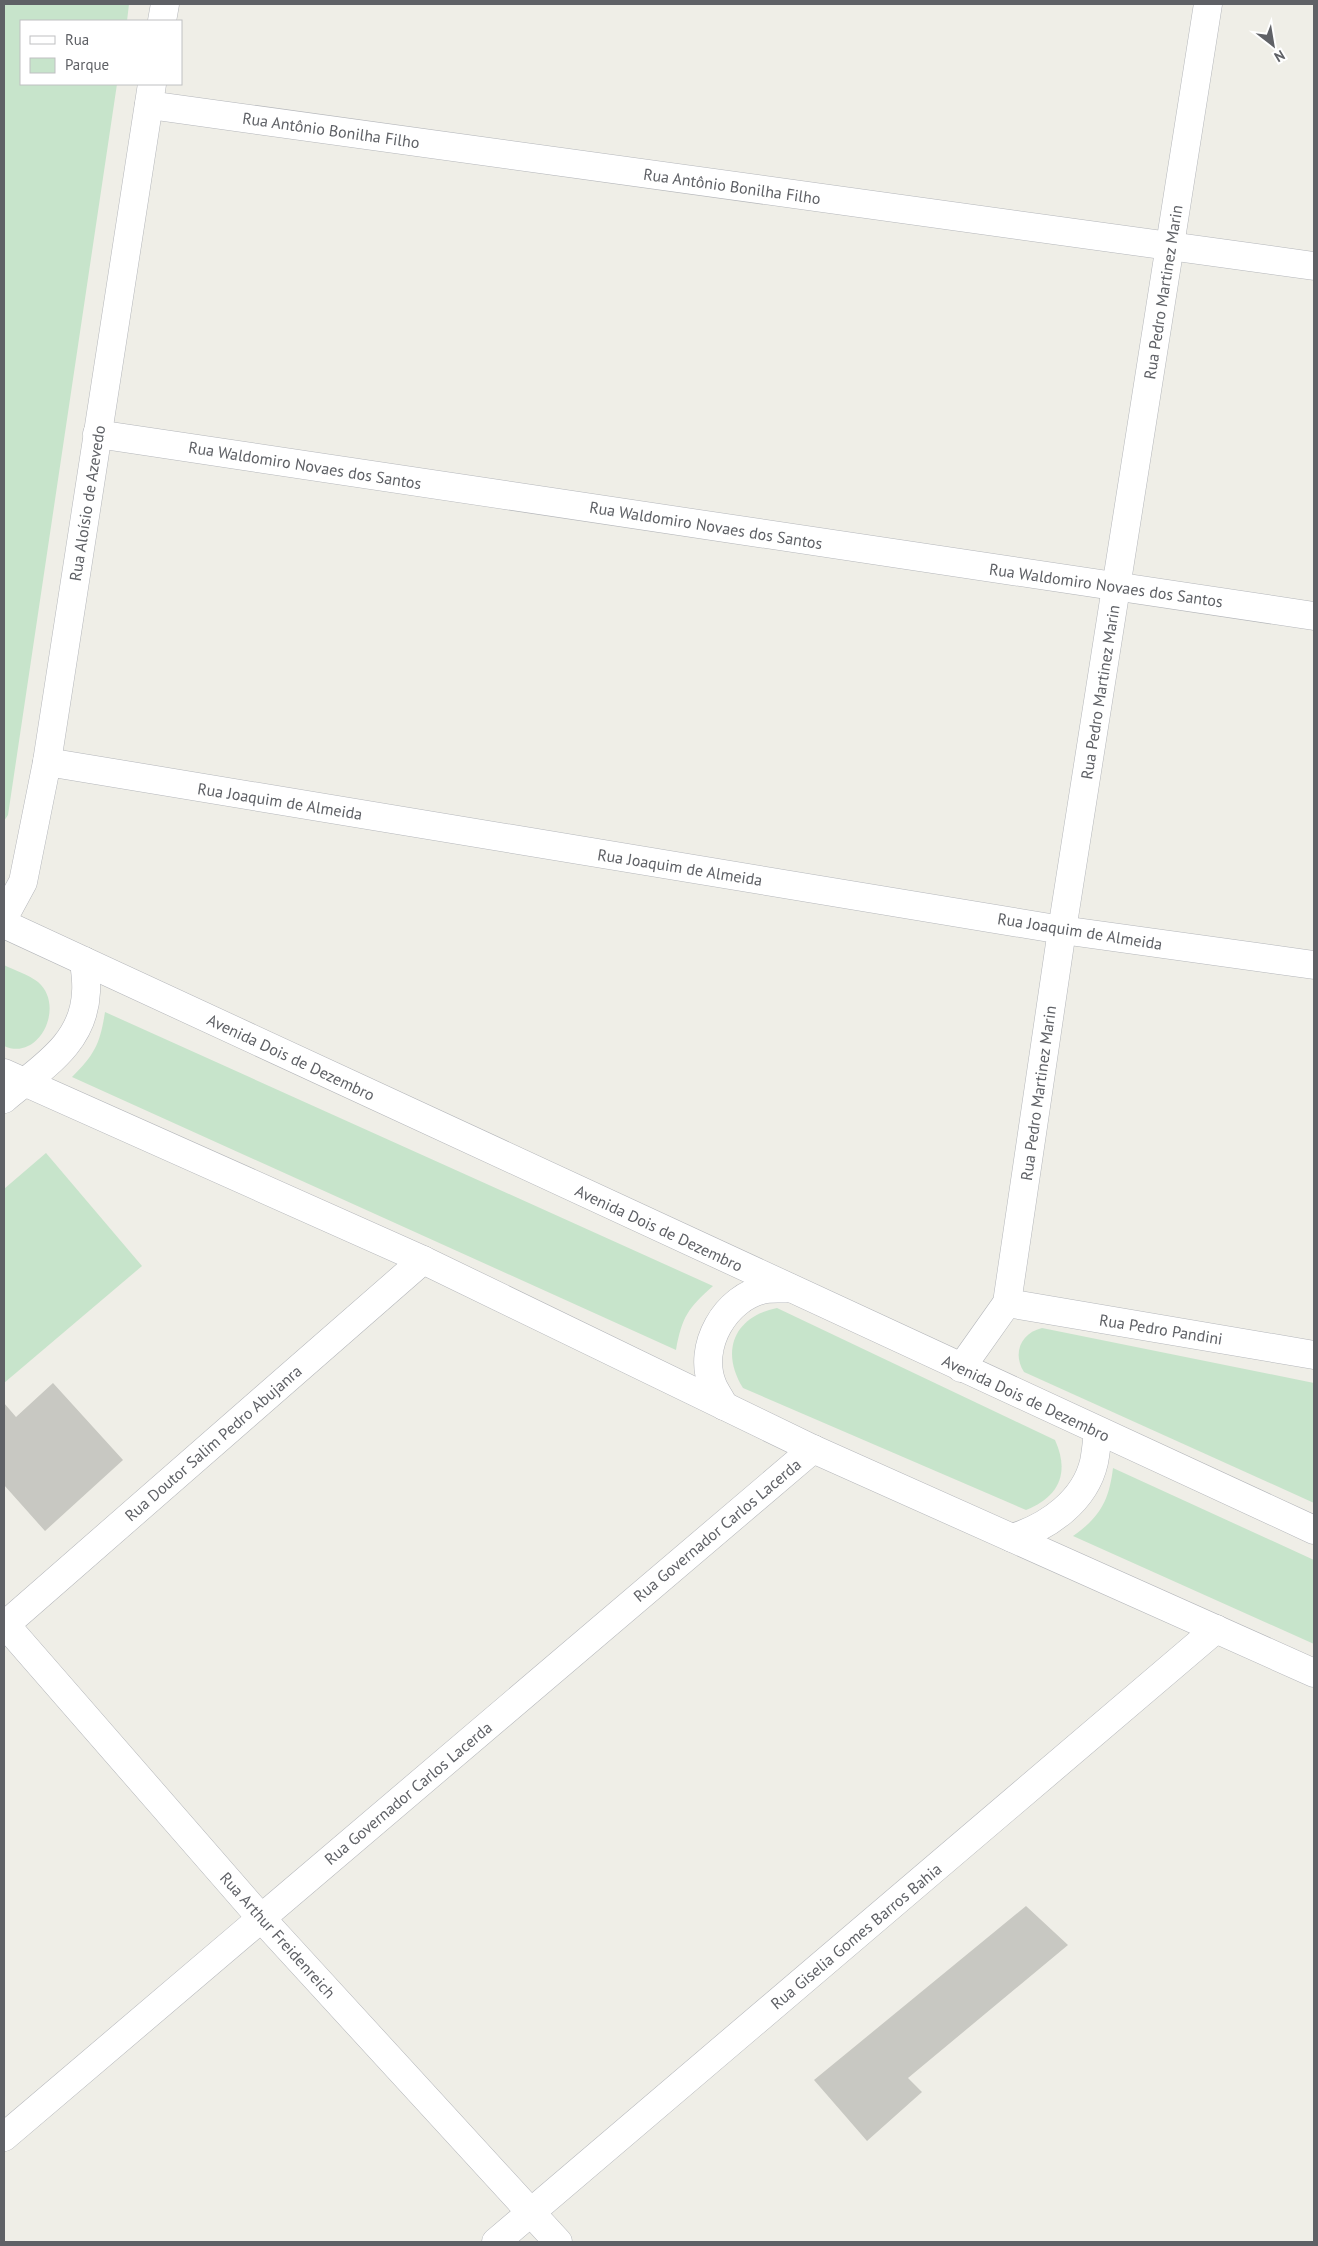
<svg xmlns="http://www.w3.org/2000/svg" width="1318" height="2246" font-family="'PT Sans',sans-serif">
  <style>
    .green { fill: #c7e4cb }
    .building { fill: #c8c8c2 }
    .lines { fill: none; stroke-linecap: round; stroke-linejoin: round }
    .minor-casing { stroke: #b4b6ba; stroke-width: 29 }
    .minor { stroke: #fff; stroke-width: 28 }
    .labels { text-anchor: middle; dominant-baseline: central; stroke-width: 4; stroke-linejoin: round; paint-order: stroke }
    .street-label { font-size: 16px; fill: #5f6166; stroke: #fff }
  </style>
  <rect width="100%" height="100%" fill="#efeee7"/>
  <g class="green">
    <polygon points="4,4 129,4 127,21 21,21 21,84 117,84 8,815 4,821"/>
    <path d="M4,965C14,970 29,975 38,982C66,1006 39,1062 4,1046Z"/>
    <path d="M105,1012L713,1286C688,1308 682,1317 676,1350L72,1077C95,1054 100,1044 105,1012Z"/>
    <polygon points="46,1153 142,1266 4,1383 4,1189"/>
    <path d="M777,1308L1055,1440C1070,1473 1059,1497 1026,1510L743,1388C720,1351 734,1317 777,1308Z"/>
    <path d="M1042,1328L1314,1383V1503L1024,1372C1012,1353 1021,1333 1042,1328Z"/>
    <path d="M1113,1468L1314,1560V1644L1073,1536C1100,1517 1109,1501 1113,1468Z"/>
  </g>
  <g class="building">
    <polygon points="53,1383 123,1460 45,1531 4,1485 4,1403 16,1417"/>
    <polygon points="1026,1906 1068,1945 908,2078 922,2092 867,2141 814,2080"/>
  </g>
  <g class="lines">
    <g class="minor-casing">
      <g id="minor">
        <polyline points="162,21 165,4"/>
        <polyline points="149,105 1314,266"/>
        <polyline points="97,434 1314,616"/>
        <polyline points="47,762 1062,930 1314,965"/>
        <polyline points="4,917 23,882 47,762 152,84"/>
        <polyline points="4,924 1314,1530"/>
        <polyline points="4,1073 423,1260 813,1449 1314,1673"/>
        <path d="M4,1099C39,1069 84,1045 86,992C87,982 85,971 84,961"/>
        <polyline points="1007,1303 1314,1355"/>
        <polyline points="961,1368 1007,1303 1062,930 1208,4"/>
        <path d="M724,1406C721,1399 716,1393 713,1386C696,1347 726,1296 766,1289C774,1288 782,1289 790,1288"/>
        <path d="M1012,1538C1048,1527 1085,1501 1094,1462C1096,1452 1097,1441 1098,1431"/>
        <polyline points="4,1623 261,1918 558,2242"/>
        <polyline points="4,1626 423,1260"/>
        <polyline points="4,2137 813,1449"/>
        <polyline points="496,2242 1216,1629"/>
      </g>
    </g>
    <use href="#minor" class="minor"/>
  </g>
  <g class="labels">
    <g class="street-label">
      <text transform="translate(331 130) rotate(8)">Rua Antônio Bonilha Filho</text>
      <text transform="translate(732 186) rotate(8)">Rua Antônio Bonilha Filho</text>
      <text transform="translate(1163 292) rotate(-81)">Rua Pedro Martinez Marin</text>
      <text transform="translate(305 465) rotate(9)">Rua Waldomiro Novaes dos Santos</text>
      <text transform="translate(87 503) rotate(-81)">Rua Aloísio de Azevedo</text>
      <text transform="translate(706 525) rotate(9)">Rua Waldomiro Novaes dos Santos</text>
      <text transform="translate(1106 585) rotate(8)">Rua Waldomiro Novaes dos Santos</text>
      <text transform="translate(1100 692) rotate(-81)">Rua Pedro Martinez Marin</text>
      <text transform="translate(280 801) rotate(9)">Rua Joaquim de Almeida</text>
      <text transform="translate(680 867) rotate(9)">Rua Joaquim de Almeida</text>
      <text transform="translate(1080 931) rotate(9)">Rua Joaquim de Almeida</text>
      <text transform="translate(291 1057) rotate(25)">Avenida Dois de Dezembro</text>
      <text transform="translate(1038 1093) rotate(-82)">Rua Pedro Martinez Marin</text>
      <text transform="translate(659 1228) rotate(25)">Avenida Dois de Dezembro</text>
      <text transform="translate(1161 1329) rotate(9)">Rua Pedro Pandini</text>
      <text transform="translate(1026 1398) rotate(25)">Avenida Dois de Dezembro</text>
      <text transform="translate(213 1443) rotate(-41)">Rua Doutor Salim Pedro Abujanra</text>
      <text transform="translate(717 1530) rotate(-40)">Rua Governador Carlos Lacerda</text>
      <text transform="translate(408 1793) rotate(-40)">Rua Governador Carlos Lacerda</text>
      <text transform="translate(278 1935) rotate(48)">Rua Arthur Freidenreich</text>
      <text transform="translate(856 1936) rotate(-40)">Rua Giselia Gomes Barros Bahia</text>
    </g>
  </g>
  <rect width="1318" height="2246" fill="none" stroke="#5f6166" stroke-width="10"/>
  <rect x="20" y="20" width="162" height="65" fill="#ffffff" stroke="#bfc0c2"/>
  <rect x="30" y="36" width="25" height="8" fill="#ffffff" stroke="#bfc0c2"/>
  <text x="65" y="45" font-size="15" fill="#5f6166">Rua</text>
  <rect x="30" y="58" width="25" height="15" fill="#c7e4cb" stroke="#bfc0c2"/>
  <text x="65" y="70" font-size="15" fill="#5f6166">Parque</text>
  <g transform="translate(1273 45) rotate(149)" stroke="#ffffff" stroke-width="4" paint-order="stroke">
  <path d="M0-4L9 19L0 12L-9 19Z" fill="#5f6166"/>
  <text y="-8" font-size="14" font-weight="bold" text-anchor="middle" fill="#5f6166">N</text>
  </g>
</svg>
